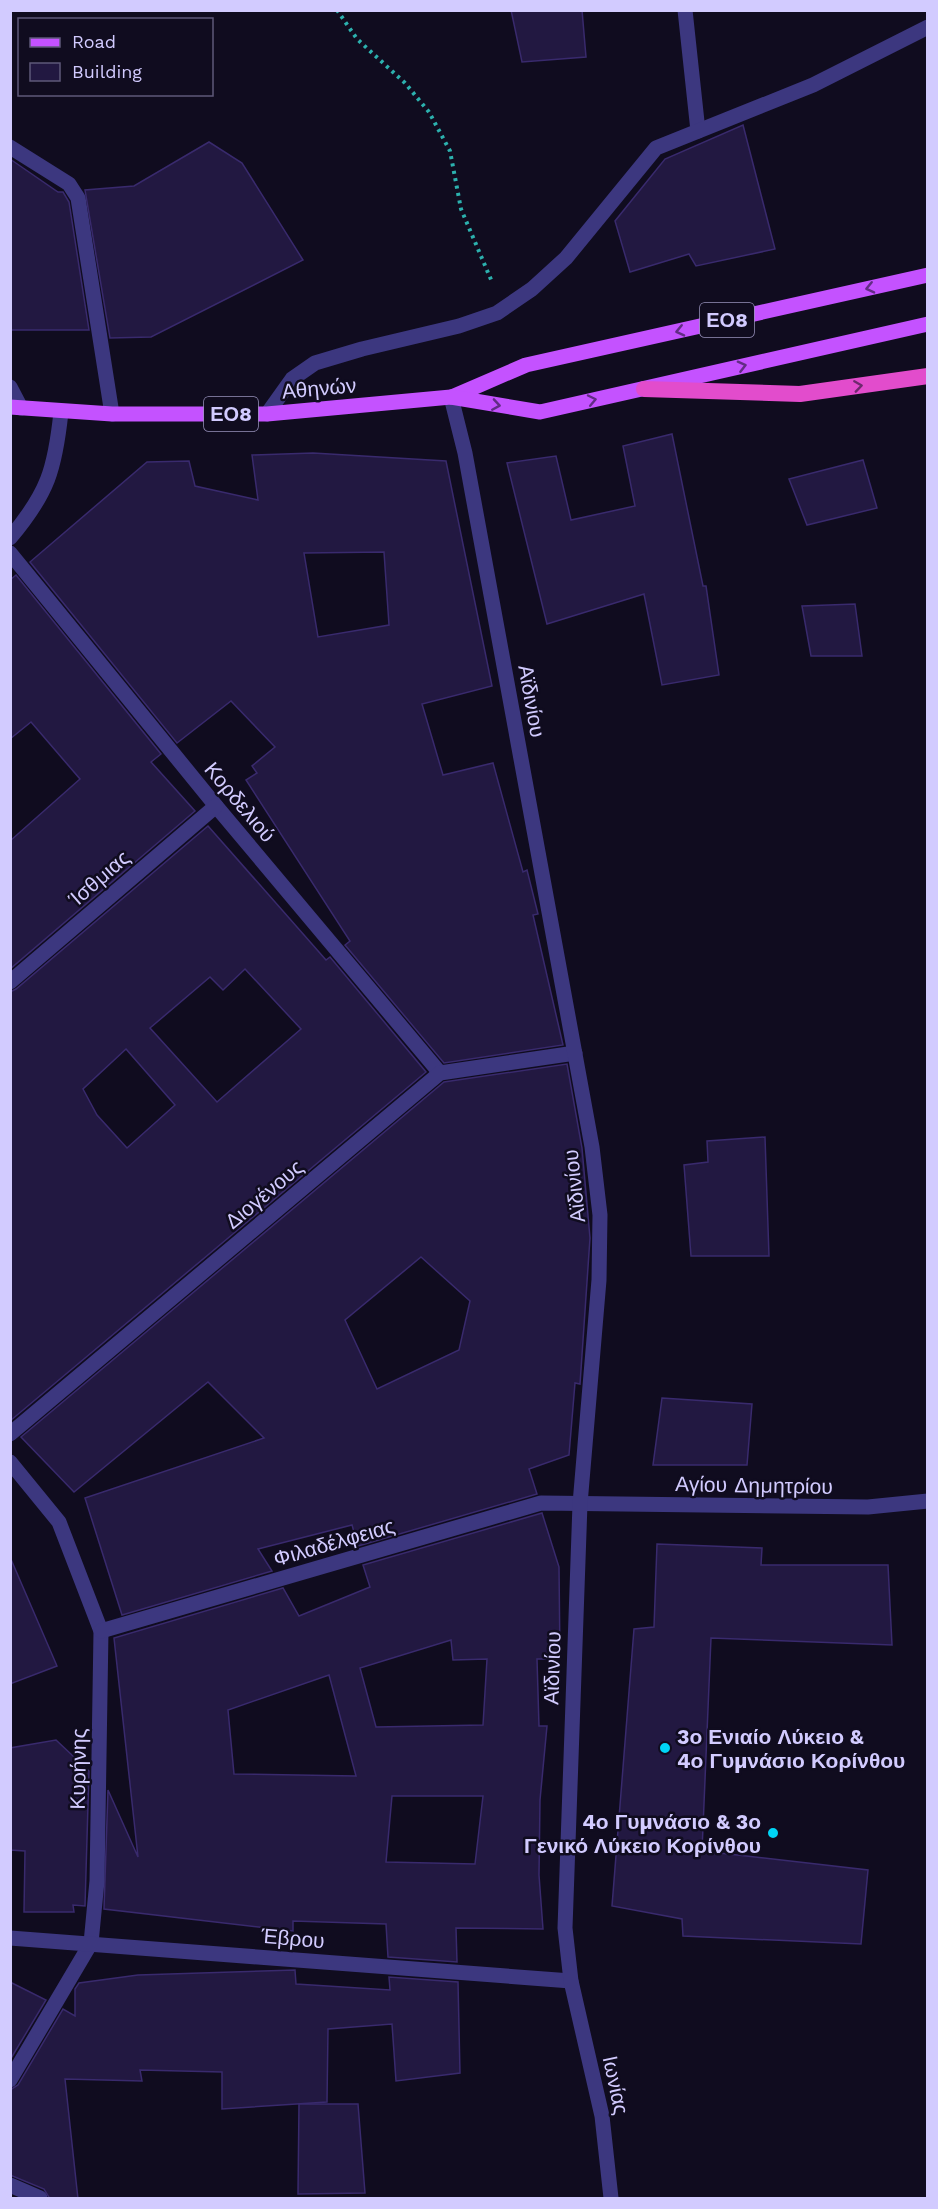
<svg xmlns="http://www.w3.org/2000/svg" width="938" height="2209" font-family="'Work Sans',sans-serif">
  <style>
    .building { fill: #221841; stroke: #392a6d; stroke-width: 1.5; fill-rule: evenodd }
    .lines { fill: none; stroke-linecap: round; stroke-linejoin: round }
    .path { stroke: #2cb1ae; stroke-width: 4; stroke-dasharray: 3 4.5; stroke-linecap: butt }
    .minor { stroke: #3c377f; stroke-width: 15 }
    .tertiary { stroke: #3c377f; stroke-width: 15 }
    .primary { stroke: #c452ff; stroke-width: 15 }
    .trunk { stroke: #e24ccc; stroke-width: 16 }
    .oneway { stroke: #612c84 }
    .oneway2 { stroke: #6e296d }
    .poi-dot { fill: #00d5f6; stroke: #100c1f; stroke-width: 2 }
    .labels { text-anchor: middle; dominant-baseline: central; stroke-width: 5; stroke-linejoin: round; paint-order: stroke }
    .shield { fill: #100c1f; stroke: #9892bc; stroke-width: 1.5 }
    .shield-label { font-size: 20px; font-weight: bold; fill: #d2cbff }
    .street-label { font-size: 21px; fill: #d2cbff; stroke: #100c1f }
    .poi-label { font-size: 21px; font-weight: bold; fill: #d2cbff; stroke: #100c1f; text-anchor: start }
  </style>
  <rect width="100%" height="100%" fill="#100c1f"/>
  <g class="building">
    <polygon points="511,10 582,10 586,57 522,62"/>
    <polygon points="743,125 775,249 696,266 689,254 630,272 615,221 665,159"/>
    <polygon points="209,142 242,163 303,260 151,337 110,338 85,190 134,186"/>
    <polygon points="10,159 58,192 63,192 69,202 89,330 10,330"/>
    <polygon points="672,434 703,586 706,586 719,675 662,685 644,594 547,624 507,463 556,456 571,520 635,506 623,446"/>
    <path d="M313,453L446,461L492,686L422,704L443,775L493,763L523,872L527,870L538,914L533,915L563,1045L444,1063L345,945L350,941L246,780L257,773L252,766L275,747L231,701L177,743L30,562L147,462L189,461L195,486L258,500L252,455ZM384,552L389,625L318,637L304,553Z"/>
    <polygon points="863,460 877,508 807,525 789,479"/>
    <polygon points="16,575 161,754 151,762 195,811 10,969 10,841 80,779 31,722 10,739 10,580"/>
    <polygon points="855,604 862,656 811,656 802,606"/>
    <path d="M208,826L326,960L330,957L426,1072L10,1421V992L16,989ZM245,969L301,1029L217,1102L150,1028L210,977L223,990ZM126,1049L175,1105L127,1148L97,1115L83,1089Z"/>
    <path d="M567,1064L582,1148L590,1238L580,1384L575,1383L569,1455L529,1469L537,1494L358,1546L352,1525L258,1549L272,1571L122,1615L85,1498L264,1438L208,1382L74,1492L21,1437L444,1082ZM421,1257L470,1301L459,1350L377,1389L345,1320Z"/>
    <polygon points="765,1137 769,1256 691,1256 684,1165 708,1162 707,1141"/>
    <polygon points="662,1398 752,1404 747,1465 653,1465"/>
    <path d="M542,1513L559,1567L560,1659H537L539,1726H547L540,1800L539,1875L543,1929L456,1928L457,1962L388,1957L386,1924L293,1921V1931L104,1909L108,1790L138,1857L114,1638L283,1588L299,1616L370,1587L363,1565ZM451,1640L453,1660L487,1659L483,1725L376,1727L360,1668ZM329,1675L356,1776L234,1774L228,1710ZM392,1796H483L475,1864L386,1862Z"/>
    <polygon points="657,1544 762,1548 761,1565 888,1565 892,1645 711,1638 702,1851 868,1870 861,1944 683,1936 682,1919 612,1906 634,1629 654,1627"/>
    <polygon points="10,1557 57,1666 10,1684"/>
    <polygon points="56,1740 89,1771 85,1906 73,1905 74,1912 24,1912 25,1851 10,1850 10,1748"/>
    <polygon points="295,1970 296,1984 390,1990 389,1977 458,1982 460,2073 396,2081 392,2024 328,2029 327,2102 222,2109 222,2072 140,2070 142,2081 65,2079 78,2199 50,2199 44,2189 10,2175 10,2090 18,2085 63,2009 75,2016 75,1989 79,1983 138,1975"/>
    <polygon points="10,1982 46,2000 10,2060"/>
    <polygon points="299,2104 358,2104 365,2193 298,2194"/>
  </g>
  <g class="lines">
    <polyline class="path" points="337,10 357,39 405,83 429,112 450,151 461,209 492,282"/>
    <g class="minor">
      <polyline points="685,10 698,131"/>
      <polyline points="10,147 69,184 78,198 112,414"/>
      <polyline points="10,387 21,408"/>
      <polyline points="267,414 292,379 315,363 362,349 459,326 497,313 532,289 566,258 656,148 813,85 928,27"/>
      <polyline points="10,553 216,806 440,1073"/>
      <polyline points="10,982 216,806"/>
      <polyline points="10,1434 440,1073 575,1053"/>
      <polyline points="10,1462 59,1522 101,1631 97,1881 91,1943 10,2080"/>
      <polyline points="101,1631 541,1503 868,1507 928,1501"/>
      <polyline points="10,1938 571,1981"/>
      <polyline points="10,2185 40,2198"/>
    </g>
    <g class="tertiary">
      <polyline points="451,397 465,453 592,1147 600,1215 599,1280 580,1504 565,1928 571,1981 602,2116 611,2198"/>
      <path d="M10,538C48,493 55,469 61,412"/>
    </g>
    <g class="primary">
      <polyline points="452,397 526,365 928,275"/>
      <polyline points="10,407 112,414 267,414 451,397 540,412 928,324"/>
    </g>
    <polyline class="trunk" points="644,389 800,394 928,376"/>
  </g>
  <defs><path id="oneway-chevron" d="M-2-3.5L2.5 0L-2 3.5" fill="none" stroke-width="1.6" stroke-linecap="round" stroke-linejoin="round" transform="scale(1.5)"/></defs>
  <g class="oneway">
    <use href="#oneway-chevron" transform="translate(870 288) rotate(167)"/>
    <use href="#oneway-chevron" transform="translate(680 331) rotate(167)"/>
    <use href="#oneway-chevron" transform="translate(742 366) rotate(-14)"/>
    <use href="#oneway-chevron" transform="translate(592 400) rotate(-12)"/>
    <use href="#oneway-chevron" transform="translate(496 405) rotate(9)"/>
  </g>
  <use class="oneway2" href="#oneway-chevron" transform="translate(858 386) rotate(-8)"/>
  <g class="poi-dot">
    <circle cx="665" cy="1748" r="6"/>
    <circle cx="773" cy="1833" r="6"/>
  </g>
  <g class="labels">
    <g class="shield">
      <rect x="700" y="303" width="54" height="34" rx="4.5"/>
      <rect x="204" y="397" width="54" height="34" rx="4.5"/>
    </g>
    <g class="shield-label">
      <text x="727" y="320">ΕΟ8</text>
      <text x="231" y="414">ΕΟ8</text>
    </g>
    <g class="street-label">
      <text transform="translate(319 388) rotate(-5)">Αθηνών</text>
      <text transform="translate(532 701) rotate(80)">Αϊδινίου</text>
      <text transform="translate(240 802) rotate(50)">Κορδελιού</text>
      <text transform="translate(99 878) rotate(-41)">Ίσθμιας</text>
      <text transform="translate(574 1186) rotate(-96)">Αϊδινίου</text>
      <text transform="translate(264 1194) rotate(-40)">Διογένους</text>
      <text transform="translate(754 1485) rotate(1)">Αγίου Δημητρίου</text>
      <text transform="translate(334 1542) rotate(-16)">Φιλαδέλφειας</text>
      <text transform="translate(552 1668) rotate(-88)">Αϊδινίου</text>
      <text transform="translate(78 1769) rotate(-89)">Κυρήνης</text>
      <text transform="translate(293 1938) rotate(5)">Έβρου</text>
      <text transform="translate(616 2085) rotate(78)">Ιωνίας</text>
    </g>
    <g class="poi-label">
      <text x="677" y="1736">3ο Ενιαίο Λύκειο &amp;<tspan x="677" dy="24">4ο Γυμνάσιο Κορίνθου</tspan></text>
      <text x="761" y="1821" text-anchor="end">4ο Γυμνάσιο &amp; 3ο<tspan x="761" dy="24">Γενικό Λύκειο Κορίνθου</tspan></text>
    </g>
  </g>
  <rect width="938" height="2209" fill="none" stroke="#d2cbff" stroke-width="24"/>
  <rect x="18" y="18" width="195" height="78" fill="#100c1f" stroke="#5e5879" stroke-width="1.5"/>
  <rect x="30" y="38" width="30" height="9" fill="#c452ff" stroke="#5e5879" stroke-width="1.5"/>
  <text x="72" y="48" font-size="18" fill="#d2cbff">Road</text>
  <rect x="30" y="63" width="30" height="18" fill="#221841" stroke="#5e5879" stroke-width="1.5"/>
  <text x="72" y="78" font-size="18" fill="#d2cbff">Building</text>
</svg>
